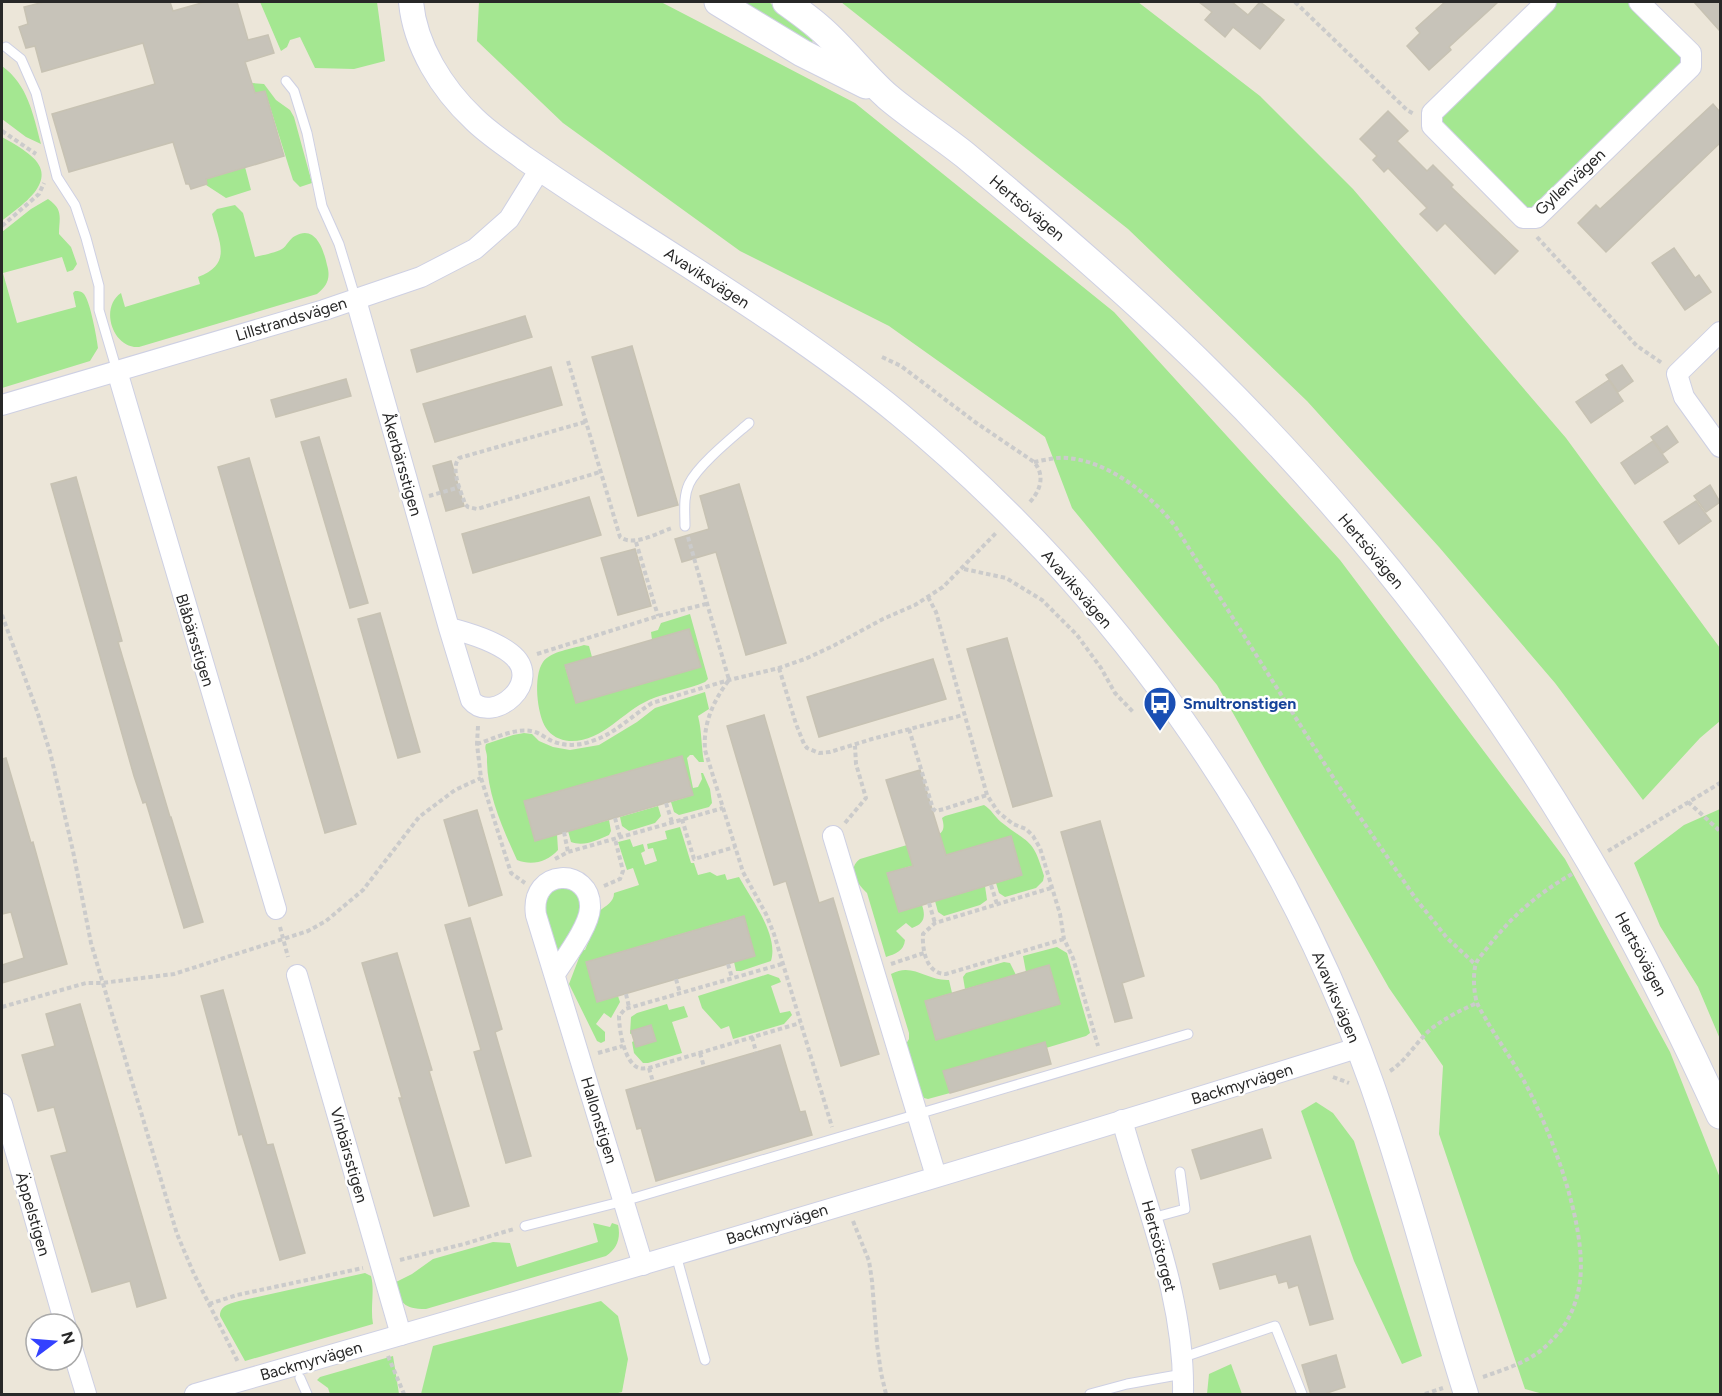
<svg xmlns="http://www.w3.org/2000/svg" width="1722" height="1396" font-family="Figtree,sans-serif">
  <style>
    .green { fill: #a4e791 }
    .building { fill: #c7c3b9; stroke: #c7c2b3; stroke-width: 1.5 }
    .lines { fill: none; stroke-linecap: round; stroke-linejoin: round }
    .service-casing { stroke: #ced0e3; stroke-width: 11 }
    .minor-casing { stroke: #ced0e3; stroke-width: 22 }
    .tertiary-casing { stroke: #ced0e3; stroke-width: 26 }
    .secondary-casing { stroke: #ced0e3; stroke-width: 29 }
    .path { stroke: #cbcbcb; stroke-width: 4; stroke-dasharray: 4.5 3; stroke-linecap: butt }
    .service { stroke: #fff; stroke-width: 9 }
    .minor { stroke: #fff; stroke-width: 20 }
    .tertiary { stroke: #fff; stroke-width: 24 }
    .secondary { stroke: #fff; stroke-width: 27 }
    .labels { text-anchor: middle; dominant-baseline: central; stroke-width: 5; stroke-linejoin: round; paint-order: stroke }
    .street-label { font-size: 16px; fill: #282828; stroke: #fff }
    .transit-label { font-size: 16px; font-weight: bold; fill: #164399; stroke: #fff; text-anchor: start }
  </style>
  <rect width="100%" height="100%" fill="#ece6d9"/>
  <g class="green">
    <polygon points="260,2 377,2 385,61 354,69 315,68 300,37 290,40 287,47 281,51"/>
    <polygon points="479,2 661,2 855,103 1114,312 1340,560 1565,859 1670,1052 1720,1178 1720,1394 1543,1394 1525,1389 1439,1134 1443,1066 1389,988 1217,685 1072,508 1045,437 889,326 740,251 563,123 477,41"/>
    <polygon points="739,2 769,2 813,41 811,43"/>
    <polygon points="841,2 1138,2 1260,96 1353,189 1566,438 1720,648 1720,721 1700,738 1643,800 1555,683 1439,547 1307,401 1128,229"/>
    <polygon points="1549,2 1640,2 1691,55 1524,219 1434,113"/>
    <path d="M2,66C28,85 33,114 41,144L26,137L2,119Z"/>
    <polygon points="252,83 264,84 276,100 290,110 294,117 312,183 300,187 293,180 265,91 249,95"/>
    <path d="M2,137C11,142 22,148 30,155C62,181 20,206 2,221Z"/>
    <polygon points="245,167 251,190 226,198 206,185 207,184 206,179"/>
    <path d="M48,199C64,210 59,218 59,234L71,247L77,264L73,270L67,272L62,257L3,273L17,323L76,307L73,293L75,291C79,291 81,291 84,294C90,301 97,338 98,348L90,361L2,388V232L31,209Z"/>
    <path d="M235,205L243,213L255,257C263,255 275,253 282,249C287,246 289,239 295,236C316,224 324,251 327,265C331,278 327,286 317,294L139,347C113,349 99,308 121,293L125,307L200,284L198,277C233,264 219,242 212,214L217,209Z"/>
    <path d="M690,614L708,679L705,682C687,690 667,692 649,700C622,712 601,743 569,741C560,740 551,736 546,728C537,714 533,676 543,662C551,651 572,649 584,645L589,646L592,657L565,666L576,703L700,667L689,629L652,640L651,632L658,630L661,623Z"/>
    <path d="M705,692L709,709L698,716C702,731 701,746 704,762H699L693,755H690L687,758L693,788L698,787L702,779L701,773H703L710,789L712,803L709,807L679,815L674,812L671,802L693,795L682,756L524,801L535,840L557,834L558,850C547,862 532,866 517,860C503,829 486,792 487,757C487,752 484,749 486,744L513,735L524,733L532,734L539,741L553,747L570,750L599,745L637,722L655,708Z"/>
    <path d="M984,805C991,809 995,817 1001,822C1030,845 1033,838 1044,876L1043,881L1036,888L1005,897L999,893L996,883L1022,875L1011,836L888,873L899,912L922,905C926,917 924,924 912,928L906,923L896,931L905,940C904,951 895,954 886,957L867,893C858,885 846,869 860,859L934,837C944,833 945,828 942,818L945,816Z"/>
    <polygon points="658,806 661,816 655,823 629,831 622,826 620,817"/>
    <polygon points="1720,809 1720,1039 1698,987 1660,926 1634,863 1684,825"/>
    <path d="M609,820L611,831L609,835C597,840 584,847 571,842L568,831Z"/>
    <path d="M680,827L691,863H694L698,875L710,872L717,876L725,874L727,880L739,877C751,899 779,935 771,961L741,971H736L734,962L755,956L743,916L586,962L597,1002L618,996L620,1002L611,1018L604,1013L596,1024L605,1032V1041L601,1043L597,1041L569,984L582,950H585L597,922L599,911C606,906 614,902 614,893L639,885L633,868L627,870L618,842L630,839L633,847L643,844L645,851L641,853L645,865L657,861L653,848L648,849L647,844L667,839L665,831Z"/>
    <polygon points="985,886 987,900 980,905 944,916 938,912 935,901"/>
    <path d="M559,887C574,887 576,894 583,906L579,919L563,951H558L544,906L551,892Z"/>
    <path d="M1057,947L1067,953L1090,1033L1086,1036L1046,1048L944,1072L950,1093L928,1099L924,1098L918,1089L906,1044L909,1039V1033L891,974C913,962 926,981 949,980L952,993L925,1001L936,1040L1060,1004L1049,965L1026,972L1023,956Z"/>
    <polygon points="1004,962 1010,963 1016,975 965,989 963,977 966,973"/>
    <polygon points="768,974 779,978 781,982 771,986 780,1013 790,1011 792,1015 784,1024 733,1039 729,1026 721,1029 702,1008 698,996"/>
    <polygon points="667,1004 669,1010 684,1006 688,1017 672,1022 682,1053 648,1063 643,1063 634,1053 632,1042 634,1041 636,1047 655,1041 651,1025 632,1031 632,1033 630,1034 631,1017 637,1013"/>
    <polygon points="1316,1102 1333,1113 1354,1141 1422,1356 1402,1364 1354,1261 1301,1111"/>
    <path d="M593,1223L610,1227L612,1223L618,1225C621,1238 617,1249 606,1256L426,1309C403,1309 401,1303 394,1283L412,1274L433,1259L493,1242L510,1243L517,1267L598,1242Z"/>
    <path d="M365,1273L371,1276C375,1290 370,1308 373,1324L245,1361L220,1316C220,1305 230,1304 239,1301Z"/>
    <polygon points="601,1301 618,1316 628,1359 622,1392 614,1394 421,1394 433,1346"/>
    <polygon points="393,1356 399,1394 330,1394 328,1388 317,1380 320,1377"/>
    <polygon points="1231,1364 1242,1394 1207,1394 1209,1374"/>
  </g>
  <g class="building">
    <polygon points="44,2 170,2 173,11 205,2 237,2 248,40 268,35 274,53 245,62 255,93 265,91 284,156 206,179 207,184 191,189 189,184 186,184 173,142 69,172 52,114 155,84 143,43 42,72 35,46 26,48 19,27 28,24 24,7"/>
    <polygon points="1199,2 1232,2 1248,15 1260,2 1284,20 1260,49 1233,27 1225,37 1205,20 1212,12"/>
    <polygon points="1445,2 1498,2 1449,47 1451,50 1429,70 1407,46 1420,33 1416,28"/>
    <polygon points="1694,2 1720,2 1720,31"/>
    <polygon points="1713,104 1720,112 1720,143 1606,252 1578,223 1596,205 1600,209 1611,199"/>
    <polygon points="1388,111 1408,131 1397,141 1427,171 1433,165 1453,185 1451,187 1518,251 1495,274 1445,223 1437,231 1420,214 1427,208 1388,168 1384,172 1373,160 1377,156 1360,139"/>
    <polygon points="1674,248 1695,278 1699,275 1711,292 1685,310 1652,263"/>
    <polygon points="525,316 532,337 417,372 411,350"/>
    <polygon points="632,346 678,505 638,516 592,357"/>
    <polygon points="1622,365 1633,381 1618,392 1606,375"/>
    <polygon points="551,367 562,405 435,442 423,404"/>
    <polygon points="346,379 351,396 276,417 271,400"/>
    <polygon points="1609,380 1623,401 1591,423 1576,402"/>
    <polygon points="1667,426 1678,442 1663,453 1651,437"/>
    <polygon points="319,437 368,603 350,608 301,442"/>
    <polygon points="1653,441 1668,462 1635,484 1621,463"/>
    <polygon points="249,458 356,824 325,833 218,467"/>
    <polygon points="451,461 464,506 446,511 433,466"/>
    <polygon points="76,477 122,641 118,642 170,817 171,817 203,922 184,928 146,802 143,803 134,776 51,484"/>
    <polygon points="739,484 786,643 746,655 716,552 682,562 675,539 709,529 700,496"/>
    <polygon points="1710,485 1720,502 1706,512 1694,496"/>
    <polygon points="589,497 601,535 473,573 462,534"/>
    <polygon points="1696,501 1711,521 1679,544 1664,522"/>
    <polygon points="635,549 651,606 618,615 601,558"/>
    <polygon points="380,613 420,752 398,758 358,619"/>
    <polygon points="689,629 701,667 576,703 565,665"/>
    <polygon points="1007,638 1052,796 1013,807 967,649"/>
    <polygon points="933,659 946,699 819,737 807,697"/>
    <polygon points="764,715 819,903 833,898 879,1054 841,1066 786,881 774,885 727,726"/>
    <polygon points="682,756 693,795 535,841 524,801"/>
    <polygon points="6,758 31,843 33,842 67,964 2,983 2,965 24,958 11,912 2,914 2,759"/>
    <polygon points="920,770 946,855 1011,836 1022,875 899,912 887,873 913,866 886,780"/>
    <polygon points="477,810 502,895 469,906 444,820"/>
    <polygon points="1100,821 1144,976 1122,983 1132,1018 1115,1022 1061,832"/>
    <polygon points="744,916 755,956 597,1002 586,962"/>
    <polygon points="470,918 502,1029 495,1032 531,1156 506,1163 474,1052 481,1050 445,925"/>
    <polygon points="397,953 432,1070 429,1071 469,1206 434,1216 399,1098 402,1098 362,963"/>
    <polygon points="1049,965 1060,1004 936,1040 925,1001"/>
    <polygon points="223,990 267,1145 273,1144 305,1253 280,1260 242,1134 239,1135 201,996"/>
    <polygon points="80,1004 166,1298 137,1307 130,1281 92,1292 51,1156 67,1152 54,1107 38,1111 22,1055 55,1046 46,1014"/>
    <polygon points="651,1025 656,1041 636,1047 631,1031"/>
    <polygon points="1045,1042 1051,1064 950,1093 943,1071"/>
    <polygon points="780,1045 800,1112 805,1111 812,1135 656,1181 641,1128 637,1129 626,1090"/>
    <polygon points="1262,1129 1271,1158 1201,1179 1192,1150"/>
    <polygon points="1310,1236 1333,1319 1310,1325 1298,1285 1289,1288 1287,1281 1279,1283 1276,1274 1220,1289 1213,1264"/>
    <polygon points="1336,1355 1345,1387 1321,1395 1311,1395 1302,1365"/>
  </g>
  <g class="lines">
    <g class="service-casing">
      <g id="service">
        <polyline points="6,47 21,59 36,93 57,177 75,205 86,238 99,286 99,310 117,371"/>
        <polyline points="286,81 294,91 307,133 322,206 339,244 356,300"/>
        <path d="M685,526C685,512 683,497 689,484C698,465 733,437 749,423"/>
        <polyline points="1152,1218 1185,1209 1180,1172"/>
        <polyline points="525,1226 624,1201 1188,1034"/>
        <polyline points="676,1255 705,1360"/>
        <polyline points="1181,1358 1275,1326 1302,1394"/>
        <polyline points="300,1378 307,1394"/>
        <polyline points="1090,1394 1127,1384 1183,1374"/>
      </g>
    </g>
    <g class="minor-casing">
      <g id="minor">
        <polyline points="1546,2 1432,113 1432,126 1523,218 1536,218 1691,67 1691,53 1639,2"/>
        <path d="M356,300L449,628C469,633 493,640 510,653C547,681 492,726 471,700L449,628"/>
        <polyline points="1720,332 1677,374 1684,397 1720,447"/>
        <polyline points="117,371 276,909"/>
        <polyline points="2,405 324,310 421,277 475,249 509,219 540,169"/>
        <polyline points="833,836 936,1176"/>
        <path d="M555,974C565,958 589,927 590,908C592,867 529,867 536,915L643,1265"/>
        <polyline points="297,975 401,1335"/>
        <polyline points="2,1104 65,1324"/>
        <path d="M1122,1120C1147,1211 1185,1298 1183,1394"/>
        <polyline points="72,1348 86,1394"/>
        <path d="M195,1394C584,1283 972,1169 1357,1048"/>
      </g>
    </g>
    <g class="tertiary-casing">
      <path id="tertiary" d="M411,2C415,46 442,89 474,119C489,134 507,145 524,158C559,182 594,205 630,228C722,287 815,345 899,414C1111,589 1279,823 1371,1082C1407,1184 1433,1290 1466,1394"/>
    </g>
    <g class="secondary-casing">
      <g id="secondary">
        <polyline points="718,2 802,53 866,85"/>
        <path d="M786,2C797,10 810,19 821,29C845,50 864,76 888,97C913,118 940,135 965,155C1048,224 1131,295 1208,371C1363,524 1499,701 1607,891C1648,964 1685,1039 1720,1115"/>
      </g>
    </g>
    <g class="path">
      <polyline points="1295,2 1407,110 1414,114"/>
      <polyline points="2,131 36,154"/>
      <polyline points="2,226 39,194 44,183"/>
      <polyline points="1537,237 1637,346 1662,363"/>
      <path d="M882,357L901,366L975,422L1034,462C1046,476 1040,492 1028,504"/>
      <path d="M568,361L620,537C634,547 657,533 672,528"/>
      <path d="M585,422L459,458C450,469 461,491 465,504L468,507L477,509L600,472"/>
      <path d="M1034,462C1045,460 1056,457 1067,458C1108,461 1151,495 1175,526L1338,785L1416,899L1447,938L1475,964"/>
      <polyline points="429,496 460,487"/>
      <path d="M688,537L729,680C713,701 703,724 705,750L743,872L766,914L774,934L832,1127"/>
      <polyline points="636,542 658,616"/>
      <polyline points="964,569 1006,578 1042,600 1077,635 1101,668 1115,693 1133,712"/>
      <polyline points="928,597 936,612 987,795 998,812 1013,824 1026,829 1033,836 1040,848 1060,914 1064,939 1073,958 1098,1046"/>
      <polyline points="2,615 37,711 50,752 73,851 91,943 177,1234 194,1274 238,1362"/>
      <polyline points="537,654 658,616 706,604"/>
      <polyline points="779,668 796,724 804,744 807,748 819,753 830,752 872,739 963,715"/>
      <polyline points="478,726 477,744 481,778 511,873 525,883"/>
      <polyline points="909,729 933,809 936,811 944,809 987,795"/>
      <path d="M477,744C493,739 514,728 531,731C539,732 545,738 552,741C564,746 577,746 589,742C614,735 630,717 652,703L729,680L779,668L805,659L833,646L883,619L915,605L943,587L997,532"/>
      <polyline points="1688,802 1720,831"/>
      <polyline points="666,803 672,822"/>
      <polyline points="615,818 620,837"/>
      <polyline points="682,819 694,859 735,847"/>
      <polyline points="845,823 866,798 856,764 855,746"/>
      <polyline points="564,832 568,852"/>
      <polyline points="1608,851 1720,783"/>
      <polyline points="555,859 568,852 723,808"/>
      <polyline points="991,885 997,904"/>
      <polyline points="604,886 620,879 623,871 615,839"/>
      <path d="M1051,888L935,923L923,934C922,949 926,974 946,974L1064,939"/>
      <polyline points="929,903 935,923"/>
      <polyline points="280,927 288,957"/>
      <polyline points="728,964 732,978"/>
      <path d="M782,964L625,1009L619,1016C619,1029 624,1063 639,1068C642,1069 645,1068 649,1068L800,1023"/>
      <polyline points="891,964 924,953"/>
      <polyline points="676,979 680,993"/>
      <polyline points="626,994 629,1007"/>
      <polyline points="2,1007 86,983 102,983 174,974 308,931 326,921 363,890 419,817 455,790 481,778"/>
      <polyline points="752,1037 756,1052"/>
      <polyline points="598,1053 623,1046"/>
      <polyline points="700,1053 704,1067"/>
      <polyline points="649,1068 653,1082"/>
      <path d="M1390,1071C1407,1060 1416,1042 1431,1029C1445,1018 1461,1010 1477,1003"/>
      <polyline points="1333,1077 1349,1083"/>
      <polyline points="853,1221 869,1261 872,1281 877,1344 881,1373 886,1394"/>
      <polyline points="400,1260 464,1244 514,1229"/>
      <polyline points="209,1304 237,1295 363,1268"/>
      <polyline points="388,1356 404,1394"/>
      <path d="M1483,1377C1508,1368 1533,1361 1551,1341C1568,1325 1577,1304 1580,1281C1587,1225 1551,1131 1524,1081C1513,1061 1500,1043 1488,1023C1485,1017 1480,1010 1477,1003C1474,993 1473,978 1475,967C1476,960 1483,954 1487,948C1512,916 1537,894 1572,874"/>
      <polyline points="1425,1394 1443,1388"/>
    </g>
    <use href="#service" class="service"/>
    <use href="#minor" class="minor"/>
    <use href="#tertiary" class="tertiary"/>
    <use href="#secondary" class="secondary"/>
  </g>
  <defs>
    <g id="bus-pin" transform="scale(1.725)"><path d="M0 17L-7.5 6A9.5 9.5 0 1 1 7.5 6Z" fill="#1a4fb4" stroke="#fff"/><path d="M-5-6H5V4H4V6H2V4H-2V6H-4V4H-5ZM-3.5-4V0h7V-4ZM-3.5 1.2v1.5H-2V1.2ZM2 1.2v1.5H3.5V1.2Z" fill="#fff"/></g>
  </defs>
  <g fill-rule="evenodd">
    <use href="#bus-pin" x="1160" y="703"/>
  </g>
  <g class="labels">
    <g class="street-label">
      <text transform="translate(1570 182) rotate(-43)">Gyllenvägen</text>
      <text transform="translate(1027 208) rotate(40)">Hertsövägen</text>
      <text transform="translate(707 278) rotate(33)">Avaviksvägen</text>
      <text transform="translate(291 319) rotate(-17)">Lillstrandsvägen</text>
      <text transform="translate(402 464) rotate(74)">Åkerbärsstigen</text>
      <text transform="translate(1371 551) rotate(50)">Hertsövägen</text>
      <text transform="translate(1077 589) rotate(49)">Avaviksvägen</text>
      <text transform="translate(195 640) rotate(73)">Blåbärsstigen</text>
      <text transform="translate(1641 954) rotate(62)">Hertsövägen</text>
      <text transform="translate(1336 997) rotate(67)">Avaviksvägen</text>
      <text transform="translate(1242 1084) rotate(-17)">Backmyrvägen</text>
      <text transform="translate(599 1120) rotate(73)">Hallonstigen</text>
      <text transform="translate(349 1155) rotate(74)">Vinbärsstigen</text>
      <text transform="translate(33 1214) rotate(74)">Äppelstigen</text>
      <text transform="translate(777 1224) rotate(-17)">Backmyrvägen</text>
      <text transform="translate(1159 1246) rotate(75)">Hertsötorget</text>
      <text transform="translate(311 1361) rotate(-16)">Backmyrvägen</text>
    </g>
    <g class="transit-label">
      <text x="1183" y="703">Smultronstigen</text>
    </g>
  </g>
  <rect width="1722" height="1396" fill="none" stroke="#282828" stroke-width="6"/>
  <g transform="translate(54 1342) rotate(74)"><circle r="28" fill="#ffffff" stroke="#a9a9a9" stroke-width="1.5"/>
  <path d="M0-4.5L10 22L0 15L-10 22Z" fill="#3341ff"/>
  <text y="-9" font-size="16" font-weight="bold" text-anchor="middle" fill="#282828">N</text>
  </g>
</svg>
